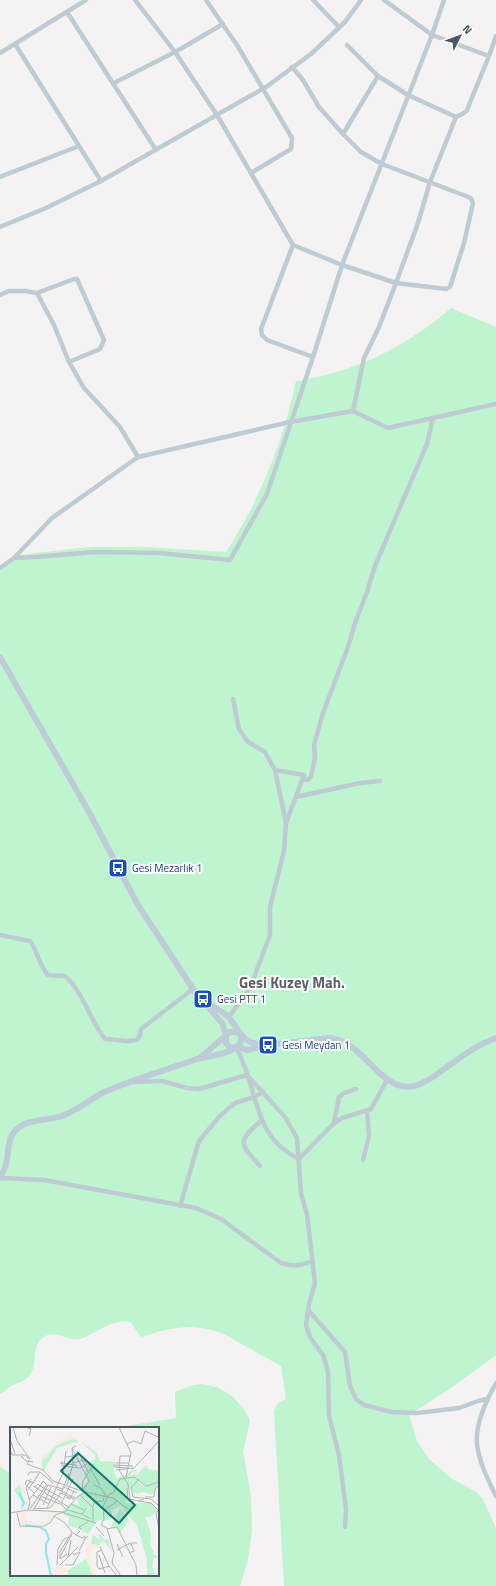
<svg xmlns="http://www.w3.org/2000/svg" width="496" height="1586" font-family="'Titillium Web',sans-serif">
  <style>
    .green { fill: #bef4cf }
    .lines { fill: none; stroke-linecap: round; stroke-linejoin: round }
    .street { stroke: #bfcbd2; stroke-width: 4.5 }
    .secondary { stroke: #beccd7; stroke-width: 6 }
    .labels { text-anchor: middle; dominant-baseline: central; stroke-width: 4; stroke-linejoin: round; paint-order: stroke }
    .transit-label { font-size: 11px; fill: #164399; stroke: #fff; text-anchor: start }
    .district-label { font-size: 15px; font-weight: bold; fill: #5e6368; stroke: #fff }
    .inset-river { fill: none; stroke: #88e7f5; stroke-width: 2 }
    .inset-road { fill: none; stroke: #afb4b8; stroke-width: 1 }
    .view { fill: #0f766e; fill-opacity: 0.15; stroke: #0f766e; stroke-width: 2 }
    .inset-edge { fill: none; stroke: #485762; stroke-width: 2 }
  </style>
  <rect width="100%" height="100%" fill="#f4f2f2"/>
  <g class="green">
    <path d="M451,308L496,327V1355L451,1388L409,1415L417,1441L429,1459L452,1479L475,1491L483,1499L496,1528V1586H284L274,1411L278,1403L286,1399L281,1366L222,1333C192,1323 171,1327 141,1337L131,1323C117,1315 94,1335 80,1339C67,1342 55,1327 41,1339C32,1348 37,1361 32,1371C28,1380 21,1382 13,1385C8,1387 5,1392 0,1394V568L15,557L26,554L90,547H143L226,552C260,499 283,443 296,381C355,372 406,347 451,308Z"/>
    <polygon points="201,1384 217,1387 232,1396 244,1409 250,1420 243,1452 251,1496 252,1531 248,1560 240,1586 0,1586 0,1467 11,1474 11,1575 158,1575 158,1428 114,1428 176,1418 175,1392 190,1386"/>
  </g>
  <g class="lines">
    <g class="street">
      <polyline points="135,0 175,52 217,115 293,245 342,265 396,283 446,289 450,287 464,243 473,203 471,198 382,164 361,152 343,134 319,107 303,80 292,67"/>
      <polyline points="206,0 237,45 292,138 291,149 251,173"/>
      <polyline points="313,0 339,27"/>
      <polyline points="384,0 432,35 489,56 496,36"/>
      <polyline points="67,12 156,150"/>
      <polyline points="15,44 101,181"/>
      <polyline points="347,45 378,76 408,95 456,117 464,113 467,110 489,56"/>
      <polyline points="0,53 86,0"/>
      <polyline points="114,83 177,51 223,24"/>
      <polyline points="343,134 378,76"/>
      <polyline points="0,177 79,146"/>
      <polyline points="0,227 46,208 101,181 266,87 311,54 345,22 361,0"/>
      <polyline points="293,245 261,329 262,335 267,340 313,357"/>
      <polyline points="37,293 54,325 69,362 84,388 120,427 138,457"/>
      <polyline points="0,295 9,291 25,291 37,293 74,279 77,279 104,340 100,349 69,362"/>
      <polyline points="353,411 364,358 379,327 396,283 418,223 430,182 456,117"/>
      <polyline points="14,558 52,518 138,457 290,422 353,411 388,428 496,404"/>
      <polyline points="0,568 14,558 35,557 95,552 159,553 230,560 267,494 313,357 342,265 432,35 444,0"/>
      <polyline points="275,770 304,775 286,823"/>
      <polyline points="303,779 308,780 311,776 315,758 314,745 323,713 348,647 356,620 367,592 375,566 427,444 433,418"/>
      <polyline points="296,797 360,783 380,781"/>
      <path d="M0,935L30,941C38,952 39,965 48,975L65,976C84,993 89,1019 105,1039L128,1041L137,1040L140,1035L141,1029L193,989"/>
      <polyline points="229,1017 250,988 270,935 270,907 284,851 286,823 275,770 265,752 248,742 239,729 233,699"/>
      <path d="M237,1047C240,1057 245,1066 248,1076C259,1111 262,1141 299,1159"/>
      <polyline points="135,1082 162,1081 187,1088 199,1089 247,1075 285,1117 297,1138 301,1194 307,1214 315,1283 309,1304 306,1325 310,1337 323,1355 328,1371 329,1416 339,1455 346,1509 345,1527"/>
      <polyline points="334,1123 339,1097 344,1093 356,1089"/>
      <polyline points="299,1159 334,1123 342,1118 371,1109 387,1080"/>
      <polyline points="363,1160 369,1136 367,1111"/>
      <path d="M260,1166C240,1144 236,1142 261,1121"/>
      <path d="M0,1178L44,1180L196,1208L221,1219L281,1263C293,1267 300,1265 311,1262"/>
      <polyline points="180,1206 199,1141 219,1117 229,1108 235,1103 254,1097 263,1092"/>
      <polyline points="308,1310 345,1352 350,1386 356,1399 364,1405 392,1412 417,1413 459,1408 478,1401 487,1399"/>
      <path d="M496,1383C487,1399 475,1425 477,1444C479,1462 488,1480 496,1496"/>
    </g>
    <g class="secondary">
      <path d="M0,657L89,812L138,905L193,989L222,1023L226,1035V1043L231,1048L237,1047L247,1050L268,1045L329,1038C354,1040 368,1065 387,1079C413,1099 433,1076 454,1062C466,1053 481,1043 496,1038"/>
      <path d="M209,1004C216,1008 225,1013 230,1019C242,1034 241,1042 263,1045"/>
      <polyline points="201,1057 230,1032 235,1032 240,1034"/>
      <path d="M0,1178C2,1173 5,1169 6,1164C9,1153 7,1141 14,1132C25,1118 48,1121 62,1116C77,1111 89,1100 102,1093C131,1080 163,1071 194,1060C205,1056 244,1054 241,1037"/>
    </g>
  </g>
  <defs>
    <g id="bus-square" transform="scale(1)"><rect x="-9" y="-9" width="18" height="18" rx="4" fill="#1a4fb4" stroke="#fff"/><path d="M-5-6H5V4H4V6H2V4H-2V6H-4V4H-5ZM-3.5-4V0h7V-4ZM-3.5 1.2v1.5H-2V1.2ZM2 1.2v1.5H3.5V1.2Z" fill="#fff"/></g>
  </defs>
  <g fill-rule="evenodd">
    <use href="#bus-square" x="118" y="868"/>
    <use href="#bus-square" x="203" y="999"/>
    <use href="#bus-square" x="268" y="1045"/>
  </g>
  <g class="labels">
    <g class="transit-label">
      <text x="132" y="868">Gesi Mezarlık 1</text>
      <text x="217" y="999">Gesi PTT 1</text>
      <text x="282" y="1045">Gesi Meydan 1</text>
    </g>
    <g class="district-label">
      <text x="292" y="982">Gesi Kuzey Mah.</text>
    </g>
  </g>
  <g transform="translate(10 1427)">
    <rect width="149" height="149" fill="#f4f2f2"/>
    <path d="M62,12L69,14L47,21L34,43H32V34L46,18ZM70,14L87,26L90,34L105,35L103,40L106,51L116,48L123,42L127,44L122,45L120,50L124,51L133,59L149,56L142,68L134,65L126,67L118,60L116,76H141L147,84L140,90H135L141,106L140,118L144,125L142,126L149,130L144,131L142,139L145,149H137V133L127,98L110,79L103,83L100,96L99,92L95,94L88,93L78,107L67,101L58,99L59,90L54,88L53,84L61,76L68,78V73L65,71L73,65L72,61L79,54L75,46L77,38L85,32V28ZM136,38L138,42L149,44V55L137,59L121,49L126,45L125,48L128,47ZM8,58H10L15,77L10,84L13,76L4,63L6,60L8,61ZM110,81L119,93L110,106L106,99L100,102ZM90,107L95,114L98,111L102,123L92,113L89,119L80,116L75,120L78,117L81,116L83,108L91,113L88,108ZM76,132L83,149H59L57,144Z" fill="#bef4cf"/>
    <path d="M60,8L69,13L62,12L47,18L32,34L31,28L39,25L45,16ZM10,58H13L18,75L17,81L11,84L15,76ZM42,83L45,84L47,86L35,99L30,100L21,96L14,99L10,98V86L17,84L15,93L29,96L36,94ZM80,116L89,119L82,123L79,129L85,149L82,148L75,123ZM47,139L56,141L59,149L54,144L52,149H42L41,145H44Z" fill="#f6eee3"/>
    <path class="inset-river" d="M9,66L14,76L12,80M15,98L31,100M31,101L36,104L39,112L36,117V126L41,149"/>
    <path class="inset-road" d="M3,0L7,14L20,32M15,0L21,2L19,9M109,0L121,26L116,50M0,12L5,27M117,17L124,14L131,17L135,4L148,10M66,19L62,21L79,54L72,64M0,22L2,28H15L20,32M11,29L16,34L23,35M121,29H110L109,43L118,57L120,72L129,74L133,72M56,30L69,28L67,24M71,31L78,45M20,32L17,37L33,43L43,54L75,65L103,71L118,82M52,34V39L70,41L77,37L74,33L63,36M50,36L66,38V41M105,36H118M117,41L104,40V38L123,39M81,42L90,59M106,43L124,41L149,14M18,48L20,45H30L43,56M129,52L121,61L123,70L141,72L149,79M36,57L33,54L30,59L52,71M57,58L63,37L62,21M84,58L91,61L96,69M23,59L59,80M54,60L67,66M117,61L118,73L124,75M47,62L65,71M72,62L73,54L84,37M18,63L30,45M24,66L15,57L17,53L24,56M51,66L64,72M23,68L39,77M28,68L50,77M70,68L83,81V94M97,69L104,65L110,52L124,50L136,59L149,55M98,69L93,80L94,92L91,98L97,101L104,126L102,136L111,149M56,70L60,72L64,64M135,70H144L145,62L149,58M19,73L30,59L28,57L25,60M129,74L141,76L148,83L146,87M61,77L74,83M33,78L41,60M83,80L84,75L93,74L94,70M37,81L53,46L56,24M77,81L72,87L81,92M20,82L37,57M23,82L39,81L42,79L52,64L59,46M24,82L38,58L53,62M18,83L20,75L16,61L21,52M57,83L51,77L63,52M57,83L72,87M94,83L108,74M0,86L18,83L54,85M7,86L10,99L32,100L40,96L45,88L55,85L67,70L75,65M54,86L86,96M146,87L149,101M44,89L55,96L62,105L66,108L70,104M86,100L94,109M71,102L69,100L78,95M97,102L107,100L126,138L127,149M66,108L72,111L75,109V112L78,109M107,117L113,130M90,120L99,139L107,149M92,123L87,125V139L89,142L99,139M107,123L120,116H127M69,124L75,112M119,126L124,124L121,117M57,127L50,132V125L62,105M89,128L95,146M50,130L62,107M58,130L61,113M47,138L48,122L54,112L59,110M50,138L68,120M55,138H63L70,125L64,128L63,126"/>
    <path class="view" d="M68,26L125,78L109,96L51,44Z"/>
    <rect width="149" height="149" class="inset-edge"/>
  </g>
  <g transform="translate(460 36) rotate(48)" stroke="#ffffff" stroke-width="3" paint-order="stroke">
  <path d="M0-3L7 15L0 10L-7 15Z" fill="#485762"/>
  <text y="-6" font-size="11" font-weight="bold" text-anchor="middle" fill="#485762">N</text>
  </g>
</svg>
